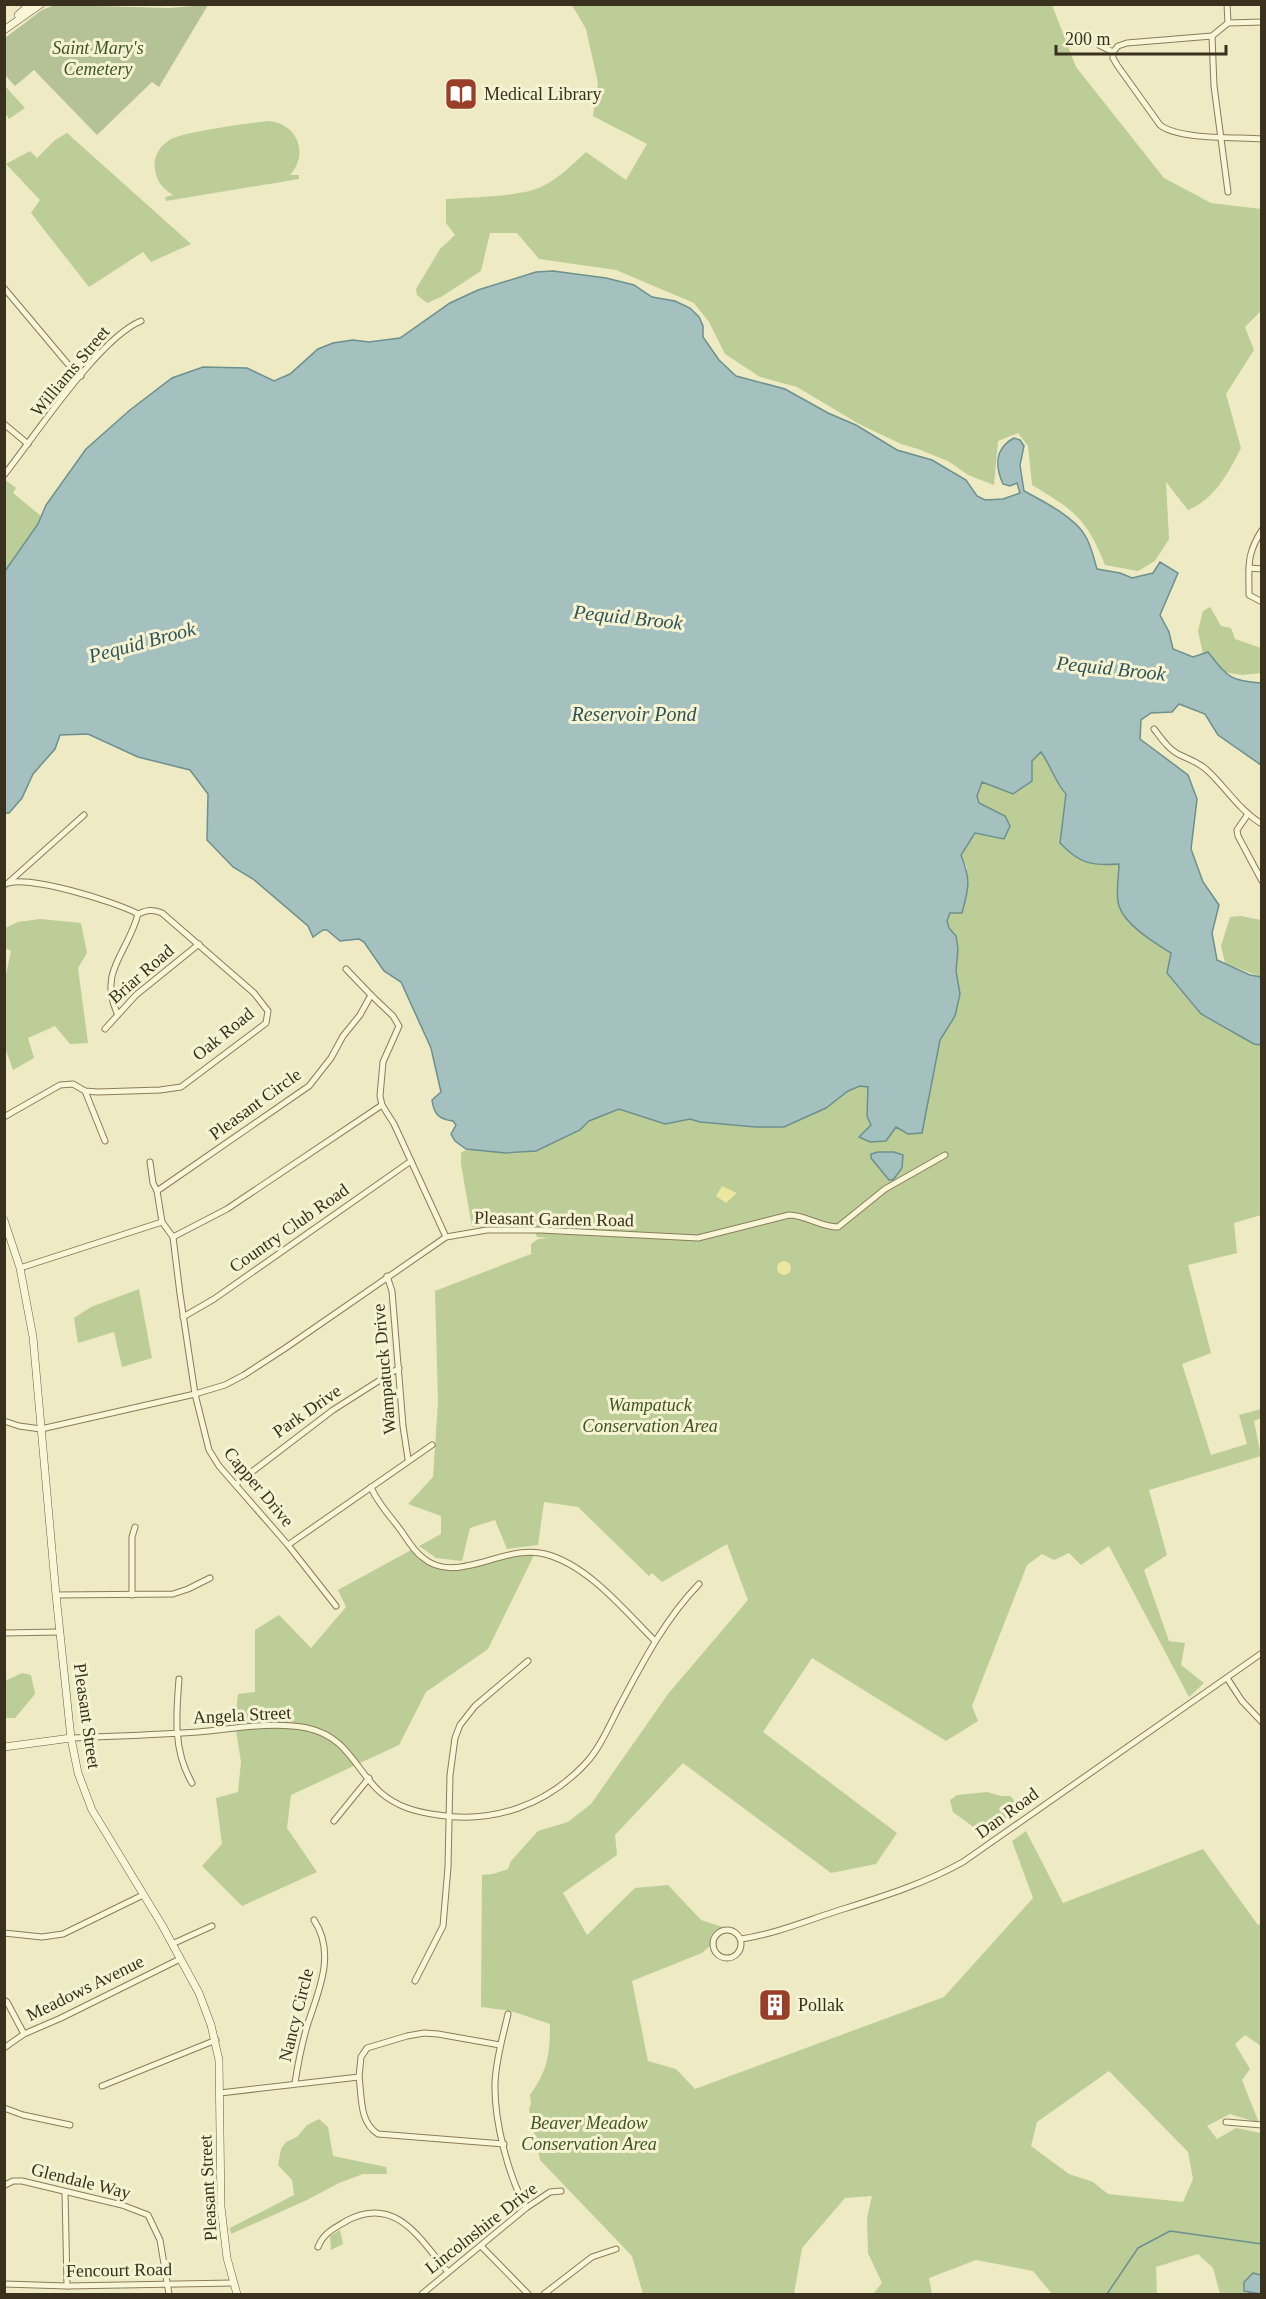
<svg xmlns="http://www.w3.org/2000/svg" width="1266" height="2299" font-family="'Times New Roman',serif">
  <style>
    .green { fill: #bccd97; fill-rule: evenodd }
    .sand { fill: #ebe6a0 }
    .cemetery { fill: #b4c296 }
    .water { fill: #a5c1bf; stroke: #6c908e; stroke-width: 1.5 }
    .lines { fill: none; stroke-linecap: round; stroke-linejoin: round }
    .stream { stroke: #6c908e; stroke-width: 1.5 }
    .minor-casing { stroke: #897c5a; stroke-width: 7 }
    .secondary-casing { stroke: #6b5d3d; stroke-width: 8 }
    .minor { stroke: #f9f6d7; stroke-width: 5 }
    .secondary { stroke: #f9f6d7; stroke-width: 7 }
    .labels { text-anchor: middle; dominant-baseline: central; stroke-width: 6; stroke-linejoin: round; paint-order: stroke }
    .park-label { font-size: 18px; font-style: italic; fill: #3f5524; stroke: #f6f3d3 }
    .poi-label { font-size: 18px; fill: #39301e; stroke: #f6f3d3; text-anchor: start }
    .street-label { font-size: 18px; fill: #39301e; stroke: #f6f3d3 }
    .water-label { font-size: 20px; font-style: italic; fill: #2d5359; stroke: #f6f3d3 }
  </style>
  <rect width="100%" height="100%" fill="#eeeac3"/>
  <g class="green">
    <path d="M572,5H1052L1076,67L1164,178L1211,203L1261,209V311L1245,327L1254,350L1226,394L1241,448C1229,472 1214,500 1188,510L1166,482L1169,539L1155,561L1138,571L1105,565C1087,519 1074,510 1032,485L1028,446L1018,433L998,441L994,485L968,475L948,461L918,449L901,444L859,424L797,387L760,377L725,354L709,322L694,303L616,270L539,259L517,233H490L481,271L441,297L427,303L417,295L416,289L440,249L455,235L446,223V199C471,197 519,197 541,187C558,179 572,165 586,152L626,180L647,144L593,116L598,83L586,29Z"/>
    <polygon points="5,86 25,108 9,119 5,113"/>
    <path d="M269,121C298,124 309,154 290,175H299V179L166,201L165,197L173,195C163,189 156,181 155,169C153,158 159,147 168,141C179,132 252,123 269,121Z"/>
    <polygon points="67,133 191,244 151,262 143,252 89,287 31,213 40,200 6,164 30,151 37,158 55,140"/>
    <polygon points="4,479 16,488 13,493 41,516 38,524 5,571"/>
    <polygon points="1210,607 1221,626 1231,628 1235,639 1261,648 1261,673 1242,675 1224,672 1208,653 1203,654 1198,631 1203,611"/>
    <path d="M1041,752C1050,766 1055,782 1066,794L1065,811L1119,864C1119,876 1115,895 1119,906C1125,925 1155,943 1171,953L1167,974L1201,1015L1254,1044L1261,1045V1215L1234,1223L1237,1253L1188,1265L1211,1353L1182,1364L1211,1455L1247,1444L1239,1415L1261,1409V1418L1254,1421L1261,1456L1149,1490L1167,1555L1144,1570L1169,1641L1185,1643L1181,1665L1204,1683L1189,1697L1109,1546L1081,1565L1069,1553L1054,1560L1042,1554L1027,1565L972,1706L978,1721L946,1741L812,1658L763,1732L897,1833L876,1864L831,1873L683,1763L615,1835L617,1855L563,1893L587,1935L635,1888L668,1885L701,1920L729,1929L702,1953L632,1981L648,2061L676,2069L695,2089L944,1997L1033,1898L1012,1841L1026,1831L1063,1903L1203,1849L1258,1925L1261,1924V2046L1245,2035L1235,2044L1250,2069L1242,2080L1259,2123L1230,2114L1207,2126L1217,2139L1236,2128L1261,2133V2294H1220L1213,2268L1198,2254L1156,2267L1157,2294H1052L1033,2271L976,2260L929,2278L932,2294H873L882,2283L868,2253L867,2218L872,2196L845,2198L802,2248L794,2294H643L632,2256L540,2160L529,2109L531,2104L530,2095C548,2070 550,2053 550,2024L511,2011L481,2007L482,1875L493,1874L508,1869L511,1861L538,1831L568,1822L591,1804L668,1694L748,1600L727,1544L662,1582L652,1573L649,1576L578,1507L544,1502L538,1545L507,1549L495,1520L470,1528L462,1561L436,1558L419,1546L441,1534V1516L408,1504L433,1477L438,1402L435,1291L531,1254V1244L538,1239L549,1238L537,1237L533,1229L472,1227L461,1164V1153C476,1141 502,1156 521,1153C546,1150 568,1136 589,1122C597,1116 609,1113 619,1109L665,1124L690,1119L700,1122L756,1127H784L826,1108L848,1091L860,1086L868,1087L869,1093L867,1106L871,1126L859,1136L896,1127L908,1134L925,1118L940,1040L955,1016L960,994L956,971L958,949L956,936L949,928L947,920L967,868L961,855L975,833L1004,839L1005,816L979,803L977,796L983,782L1013,794L1033,771L1032,761ZM1109,2071L1188,2152L1193,2179L1183,2202L1108,2194L1093,2182L1069,2174L1031,2146L1037,2122Z"/>
    <polygon points="1241,916 1261,920 1261,977 1225,963 1221,946 1230,917"/>
    <polygon points="40,919 81,923 87,953 78,968 88,1043 70,1044 55,1026 28,1038 34,1058 13,1070 4,1045 5,979 11,951 5,948 5,928 18,922"/>
    <polygon points="139,1289 152,1358 122,1367 114,1332 78,1343 74,1318 91,1307"/>
    <polygon points="413,1549 444,1567 536,1551 488,1649 426,1692 399,1745 291,1795 287,1828 317,1872 242,1906 202,1866 222,1844 216,1798 238,1792 241,1762 236,1730 234,1729 238,1694 255,1692 255,1630 279,1615 311,1648 346,1607 338,1590"/>
    <polygon points="22,1673 31,1675 35,1694 15,1718 5,1718 5,1681"/>
    <path d="M987,1792L1001,1796H1010C1031,1815 995,1828 979,1831L953,1812L950,1800L957,1795Z"/>
    <polygon points="319,2119 328,2127 333,2156 386,2167 387,2174 363,2174 339,2183 307,2200 231,2234 230,2228 294,2195 292,2180 278,2165 281,2149 286,2142 297,2137 307,2125"/>
    <polygon points="340,2230 343,2244 331,2250 330,2236"/>
  </g>
  <g class="sand">
    <polygon points="722,1186 737,1193 726,1203 716,1196"/>
    <circle cx="784" cy="1268" r="7"/>
  </g>
  <polygon class="cemetery" points="55,5 169,8 208,5 159,87 152,82 97,135 34,70 15,86 5,75 5,38 42,10"/>
  <g class="water">
    <path d="M553,271L606,278L634,285L652,297L675,301L690,308L699,317L703,326V337L719,360L736,376L785,389L828,413L856,425L897,450L932,460L966,480L977,496L985,500L1003,499L1020,493L1017,483L1010,486L1003,484C995,466 994,449 1014,438L1020,440L1024,446L1020,465L1024,491C1043,501 1076,518 1086,537C1091,546 1094,558 1097,569L1120,573L1132,578L1153,573L1160,562L1178,573L1160,615L1169,632L1173,649L1193,657L1208,652C1228,677 1229,681 1261,683V765L1218,735L1205,714L1179,704L1172,712L1151,713L1141,720L1140,739L1188,775L1197,799L1191,849L1203,882L1219,905L1212,933L1217,960L1250,975L1261,977V1045L1254,1044L1201,1014L1167,973L1171,953C1155,943 1125,925 1119,906C1115,895 1119,876 1119,864C1092,866 1080,864 1060,843L1066,794C1055,782 1051,766 1041,752L1032,761V781L1013,794L982,782L977,796L979,803L1005,816L1010,826L1004,839L975,833L961,855C971,881 969,887 962,913H950L947,921L949,928L956,936L958,949L956,971L960,994L955,1016L940,1040L922,1133L908,1134L896,1127L886,1141L870,1142L859,1137L871,1125L867,1116L868,1087L860,1086L848,1091L826,1108L784,1127H756L700,1122L690,1119L665,1124L619,1109L589,1121L580,1130L536,1151L506,1153L466,1149L455,1141L451,1134L456,1125L453,1121C438,1119 434,1114 432,1100L441,1092L431,1048L401,982L384,971L364,942L359,939L340,941L327,930H323L313,937L308,926L253,879L233,867L207,840L208,794L190,770L138,757L88,734L60,735L55,749L33,774L22,798L9,813H5V571L38,524L46,505L86,449L130,410L172,378L203,367L247,368L274,381L290,374L318,349L333,343L353,340L369,342L400,338L450,303L478,290L536,272Z"/>
    <polygon points="878,1152 894,1152 903,1155 902,1168 893,1180 889,1180 871,1158 871,1154"/>
    <polygon points="1253,2273 1261,2275 1261,2294 1244,2291 1244,2282"/>
  </g>
  <g class="lines">
    <polyline class="stream" points="1107,2294 1138,2248 1170,2231 1262,2244"/>
    <g class="minor-casing">
      <g id="minor">
        <polyline points="1227,4 1228,23"/>
        <polyline points="1212,36 1214,86 1228,192"/>
        <polyline points="1099,45 1113,52 1118,46 1127,43 1212,36 1228,23 1262,22"/>
        <path d="M1113,52V58L1117,65L1160,125C1179,140 1236,137 1262,139"/>
        <polyline points="4,288 67,363 81,376"/>
        <polyline points="4,424 28,444"/>
        <path d="M4,475C35,436 99,338 141,321"/>
        <path d="M1262,530C1246,555 1249,566 1249,595L1262,602"/>
        <polyline points="1249,568 1262,569"/>
        <path d="M1154,729C1161,738 1169,750 1180,755C1191,760 1200,763 1208,771C1226,788 1240,811 1262,824"/>
        <polyline points="1248,814 1237,830 1238,836 1262,881"/>
        <polyline points="9,882 84,815"/>
        <path d="M4,885C22,872 119,903 138,914C147,910 153,909 162,913L254,993L268,1011L266,1023L181,1087L160,1090L98,1092L85,1091L73,1084L60,1085L4,1117"/>
        <polyline points="346,969 371,995 360,1015 343,1036 331,1058 309,1086 157,1191 162,1222 173,1237 227,1209 382,1105"/>
        <polyline points="371,995 393,1016 399,1026 383,1062 380,1096 382,1105 394,1124 446,1237"/>
        <path d="M117,1013C98,971 128,953 138,914"/>
        <polyline points="105,1029 136,995 199,944"/>
        <polyline points="85,1091 105,1141"/>
        <polyline points="150,1162 153,1183 157,1191"/>
        <polyline points="173,1237 180,1294 195,1394 209,1450 219,1466 288,1545 336,1606"/>
        <polyline points="20,1268 162,1222"/>
        <polyline points="387,1276 392,1291 403,1426 408,1459"/>
        <polyline points="183,1317 214,1299 411,1161"/>
        <path d="M4,1421L19,1426L41,1429L195,1394L225,1385L244,1375L284,1349L446,1237L487,1230H541L698,1238L789,1215C806,1215 820,1227 838,1227L885,1189L945,1155"/>
        <polyline points="236,1484 333,1410 399,1368"/>
        <path d="M371,1487C377,1503 392,1518 402,1532C408,1541 414,1551 422,1557C456,1587 504,1543 545,1554C588,1565 624,1610 655,1641"/>
        <polyline points="288,1545 432,1445"/>
        <polyline points="56,1595 173,1594 188,1589 210,1578"/>
        <polyline points="132,1595 132,1537 135,1527"/>
        <polyline points="4,1633 60,1632"/>
        <polyline points="1227,1678 1242,1701 1262,1722"/>
        <path d="M179,1679C176,1715 173,1751 192,1783"/>
        <path d="M71,1738C114,1736 156,1735 198,1732C233,1729 272,1721 307,1728C348,1737 354,1768 380,1792C397,1807 416,1812 438,1815C493,1824 547,1805 586,1763C600,1748 610,1724 620,1705C643,1662 665,1619 699,1584"/>
        <polyline points="334,1821 369,1778"/>
        <circle cx="727" cy="1944" r="14"/>
        <polyline points="4,1933 42,1937 63,1934 143,1895"/>
        <path d="M741,1939C774,1934 803,1922 834,1912C878,1898 922,1885 963,1862L1262,1653"/>
        <polyline points="172,1944 212,1926"/>
        <polyline points="415,1981 443,1926 448,1867 450,1775 455,1738 460,1725 475,1706 528,1661"/>
        <polyline points="4,2000 7,2002 24,2034"/>
        <path d="M508,2014C503,2036 496,2059 495,2083C494,2121 508,2175 526,2208"/>
        <polyline points="4,2048 24,2034 61,2018 180,1959"/>
        <path d="M359,2077C362,2097 359,2122 378,2134L504,2144"/>
        <path d="M295,2083C298,2063 302,2043 308,2023C319,1990 336,1953 314,1920"/>
        <polyline points="102,2086 216,2040"/>
        <polyline points="220,2093 359,2077 361,2057 367,2048 407,2036 424,2033 438,2034 500,2045"/>
        <polyline points="4,2108 23,2115 70,2125"/>
        <polyline points="1226,2122 1262,2125"/>
        <polyline points="5,2185 13,2181 22,2181 122,2205 148,2215 160,2240 169,2294"/>
        <polyline points="65,2192 67,2286"/>
        <path d="M318,2247C324,2232 335,2228 348,2220C397,2195 421,2241 448,2272"/>
        <polyline points="482,2247 528,2294"/>
        <polyline points="4,2284 67,2286 233,2283"/>
        <polyline points="422,2294 526,2208 550,2192 561,2191"/>
        <polyline points="544,2294 592,2257 616,2249"/>
      </g>
    </g>
    <g class="secondary-casing">
      <g id="secondary">
        <polyline points="18,15 30,4"/>
        <polyline points="4,30 41,4"/>
        <polyline points="4,1220 20,1268 33,1337 56,1595 71,1738 78,1773 92,1810 162,1925 199,1993 211,2025 219,2060 221,2207 227,2258 237,2294"/>
        <polyline points="4,1747 71,1738"/>
      </g>
    </g>
    <use href="#minor" class="minor"/>
    <use href="#secondary" class="secondary"/>
  </g>
  <defs>
    <g id="library-square" transform="scale(1.725)"><rect x="-9" y="-9" width="18" height="18" rx="4" fill="#993f29" stroke="#f6f3d3"/><path d="M-6-4Q-3-5.5-.7-3.5V5Q-3 3-6 4ZM6-4Q3-5.5 .7-3.5V5Q3 3 6 4Z" fill="#fff"/></g>
    <g id="building-square" transform="scale(1.725)"><rect x="-9" y="-9" width="18" height="18" rx="4" fill="#993f29" stroke="#f6f3d3"/><path d="M-4-6H4V6H1V3H-1V6H-4ZM-2.5-4.3h1.7v1.8h-1.7ZM.8-4.3h1.7v1.8H.8ZM-2.5-1h1.7V.8h-1.7ZM.8-1h1.7V.8H.8Z" fill="#fff"/></g>
  </defs>
  <g fill-rule="evenodd">
    <use href="#library-square" x="461" y="94"/>
    <use href="#building-square" x="775" y="2005"/>
  </g>
  <g class="labels">
    <g class="park-label">
      <text x="98" y="48">Saint Mary's<tspan x="98" dy="21">Cemetery</tspan></text>
      <text x="650" y="1405">Wampatuck<tspan x="650" dy="21">Conservation Area</tspan></text>
      <text x="589" y="2123">Beaver Meadow<tspan x="589" dy="21">Conservation Area</tspan></text>
    </g>
    <g class="poi-label">
      <text x="484" y="94">Medical Library</text>
      <text x="798" y="2005">Pollak</text>
    </g>
    <g class="street-label">
      <text transform="translate(70 371) rotate(-50)">Williams Street</text>
      <text transform="translate(141 974) rotate(-41)">Briar Road</text>
      <text transform="translate(223 1034) rotate(-39)">Oak Road</text>
      <text transform="translate(255 1104) rotate(-36)">Pleasant Circle</text>
      <text transform="translate(554 1219) rotate(1)">Pleasant Garden Road</text>
      <text transform="translate(289 1228) rotate(-35)">Country Club Road</text>
      <text transform="translate(384 1369) rotate(-95)">Wampatuck Drive</text>
      <text transform="translate(307 1411) rotate(-35)">Park Drive</text>
      <text transform="translate(259 1487) rotate(50)">Capper Drive</text>
      <text transform="translate(242 1715) rotate(-3)">Angela Street</text>
      <text transform="translate(87 1716) rotate(82)">Pleasant Street</text>
      <text transform="translate(1007 1813) rotate(-36)">Dan Road</text>
      <text transform="translate(85 1988) rotate(-26)">Meadows Avenue</text>
      <text transform="translate(296 2015) rotate(-76)">Nancy Circle</text>
      <text transform="translate(81 2181) rotate(14)">Glendale Way</text>
      <text transform="translate(208 2188) rotate(-93)">Pleasant Street</text>
      <text transform="translate(481 2228) rotate(-38)">Lincolnshire Drive</text>
      <text transform="translate(119 2270) rotate(-1)">Fencourt Road</text>
    </g>
    <g class="water-label">
      <text transform="translate(628 617) rotate(6)">Pequid Brook</text>
      <text transform="translate(142 642) rotate(-15)">Pequid Brook</text>
      <text transform="translate(1111 668) rotate(6)">Pequid Brook</text>
      <text x="634" y="714">Reservoir Pond</text>
    </g>
  </g>
  <rect width="1266" height="2299" fill="none" stroke="#39301e" stroke-width="12"/>
  <path d="M1056 45v9h170v-9" fill="none" stroke="#39301e" stroke-width="3"/>
  <text x="1065" y="45" font-size="18" fill="#39301e" stroke="#f6f3d3" stroke-width="4.5" paint-order="stroke">200 m</text>
</svg>
